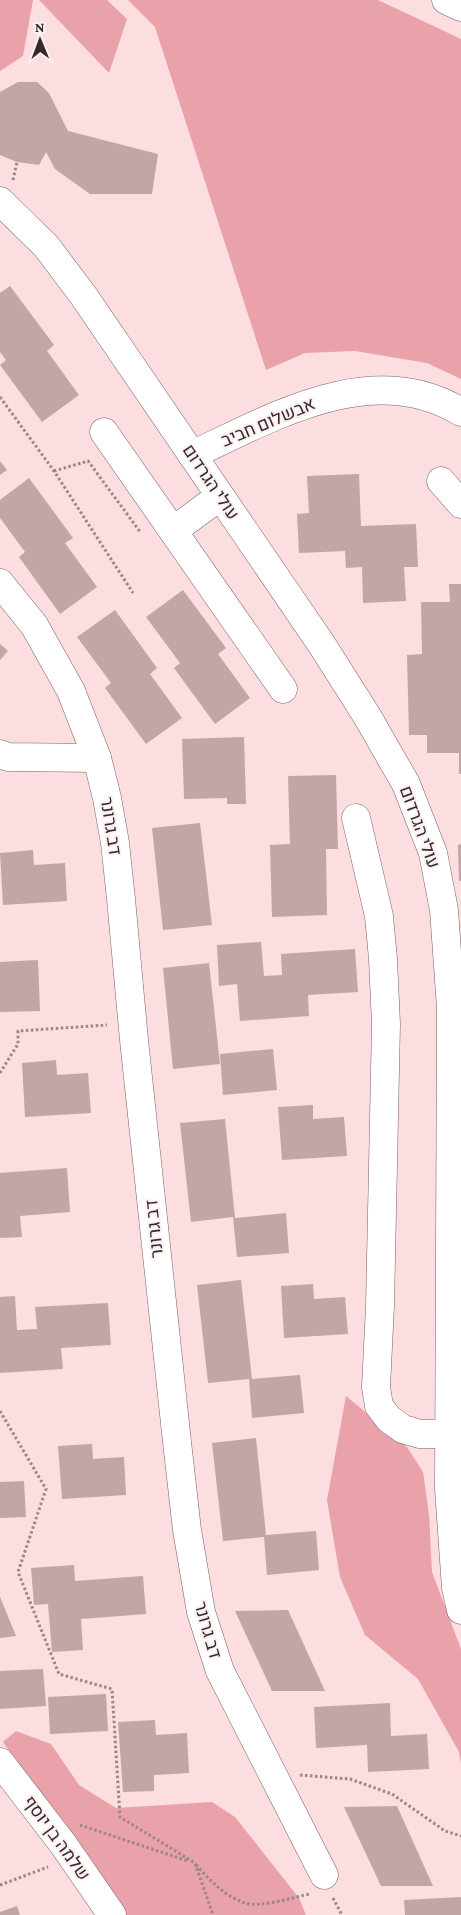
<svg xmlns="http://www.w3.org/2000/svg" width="461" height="1915" font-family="'Crimson Pro',Heebo,serif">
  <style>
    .green { fill: #e9a2aa }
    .building { fill: #c2a5a7 }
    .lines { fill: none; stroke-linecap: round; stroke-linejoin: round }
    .minor-casing { stroke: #7a6062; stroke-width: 29 }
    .path { stroke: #9a8587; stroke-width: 3; stroke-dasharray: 2.5 2.5; stroke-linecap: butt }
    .minor { stroke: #fff; stroke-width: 28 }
    .labels { text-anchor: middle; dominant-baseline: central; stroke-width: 4; stroke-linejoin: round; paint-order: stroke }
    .street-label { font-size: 18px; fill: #362b2c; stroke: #fcf0f1 }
  </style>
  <rect width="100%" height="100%" fill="#fcdde0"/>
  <g class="green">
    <polygon points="0,0 33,0 23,56 0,71"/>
    <polygon points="39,0 107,0 127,19 109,73"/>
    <polygon points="128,0 378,0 461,39 461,379 427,363 355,351 305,353 266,370 155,27"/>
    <polygon points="346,1396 407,1447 423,1472 429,1515 432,1572 461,1649 461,1764 459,1752 418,1679 365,1635 340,1577 327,1500"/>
    <polygon points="16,1731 51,1744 79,1785 116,1808 212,1802 235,1817 299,1898 306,1915 126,1915 3,1742"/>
  </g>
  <g class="building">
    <polygon points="18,82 37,82 49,93 68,131 158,154 152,194 90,194 55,169 46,152 39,165 17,162 0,155 0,92"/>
    <polygon points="10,286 54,345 47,351 79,395 42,422 0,365 6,360 0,352 0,293"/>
    <polygon points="0,461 7,470 0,475"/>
    <polygon points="359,474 361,526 416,524 418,567 404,567 406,601 363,603 362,567 346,568 345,551 299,553 297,514 309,513 307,476"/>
    <polygon points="29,478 73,538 65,543 97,587 60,614 19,557 25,552 0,518 0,500"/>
    <polygon points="449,584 461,584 461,774 459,774 459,753 427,753 427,735 409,735 407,655 422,654 421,602 450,602"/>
    <polygon points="183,590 226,648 218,654 250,698 215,724 174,668 180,663 146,617"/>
    <polygon points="115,610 157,668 150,674 182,718 146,744 105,688 111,683 77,637"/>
    <polygon points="0,644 8,651 0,660"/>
    <polygon points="244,737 246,804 227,804 227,798 184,799 182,739"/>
    <polygon points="336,775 338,849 326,849 327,915 272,917 270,845 290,844 288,776"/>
    <polygon points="200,823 212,925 163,930 152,828"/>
    <polygon points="461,844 461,881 459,881 458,845"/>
    <polygon points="33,850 34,865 65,863 67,901 3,905 0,853"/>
    <polygon points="261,942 264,976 282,975 281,954 355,949 358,992 308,995 309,1016 240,1021 237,984 219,986 217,945"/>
    <polygon points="38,960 40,1011 0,1012 0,962"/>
    <polygon points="209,963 220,1064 173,1069 163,968"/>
    <polygon points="273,1049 277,1090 223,1095 220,1054"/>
    <polygon points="56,1060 57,1075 88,1073 91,1113 25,1117 22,1063"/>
    <polygon points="313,1105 313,1119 344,1117 347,1156 282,1160 278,1107"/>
    <polygon points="225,1119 235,1218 286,1213 289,1253 237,1257 233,1217 191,1222 180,1123"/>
    <polygon points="67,1168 70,1212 20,1216 22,1237 0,1238 0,1173"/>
    <polygon points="241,1280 252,1379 300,1375 304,1413 252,1418 249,1379 208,1383 197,1285"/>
    <polygon points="313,1284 314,1299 345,1297 348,1334 284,1338 281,1286"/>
    <polygon points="15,1296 17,1330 37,1329 35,1307 108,1303 111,1345 61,1348 63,1369 0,1373 0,1297"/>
    <polygon points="256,1438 266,1535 316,1531 319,1570 267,1575 264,1537 223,1541 212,1443"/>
    <polygon points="92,1444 93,1459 124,1457 126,1495 62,1499 58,1446"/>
    <polygon points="24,1481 26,1517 0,1518 0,1482"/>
    <polygon points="74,1565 75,1581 143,1576 146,1614 81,1619 83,1650 52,1652 48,1604 34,1605 31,1568"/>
    <polygon points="0,1597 16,1636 0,1638"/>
    <polygon points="288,1610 325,1691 272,1691 235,1611"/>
    <polygon points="43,1669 46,1706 0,1709 0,1671"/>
    <polygon points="106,1694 108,1731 50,1734 48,1697"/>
    <polygon points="390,1703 391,1736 427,1734 429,1769 368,1772 367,1745 316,1748 314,1707"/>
    <polygon points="155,1720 156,1735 187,1733 189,1773 154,1775 154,1791 123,1792 118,1722"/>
    <polygon points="397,1806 433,1886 381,1886 344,1807"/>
    <polygon points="461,1897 461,1915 405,1915 404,1900"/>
    <polygon points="17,1906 20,1915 0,1915 0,1912"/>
  </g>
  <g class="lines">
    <g class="minor-casing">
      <g id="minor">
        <polyline points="446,0 461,7"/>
        <polyline points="0,201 46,246 83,295 322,645 367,716 406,784 433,853 444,910 451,1008 449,1489 456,1588 461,1610"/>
        <polyline points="104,432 283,689"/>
        <path d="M192,455C273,417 373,358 461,412"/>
        <polyline points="441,481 461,504"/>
        <polyline points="173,531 220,496"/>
        <polyline points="0,583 34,625 71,691 97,758 107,798 115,843 121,899 134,1040 177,1442 187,1530 201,1612 220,1671 324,1875"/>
        <polyline points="0,754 8,757 97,758"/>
        <polyline points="356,818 379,916 383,959 386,1024 380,1306 376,1387 379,1406 389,1419 403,1429 420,1434 449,1434"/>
        <polyline points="0,1762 63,1844 112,1915"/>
      </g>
    </g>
    <g class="path">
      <polyline points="13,180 17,162"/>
      <polyline points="0,397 54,471 133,593"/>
      <polyline points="54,471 88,461 141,533"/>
      <polyline points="0,1073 18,1044 18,1031 107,1025"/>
      <polyline points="0,1411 46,1489 18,1572 59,1674 112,1689 120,1817 195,1863 213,1915"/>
      <polyline points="300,1775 350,1779 392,1794 445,1831 461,1836"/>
      <polyline points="80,1825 188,1861"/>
      <path d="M196,1865C210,1880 224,1896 245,1903C260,1908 294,1897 310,1894"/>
      <polyline points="0,1885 48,1867"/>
      <polyline points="333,1898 342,1915"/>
    </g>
    <use href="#minor" class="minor"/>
  </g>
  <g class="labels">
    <g class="street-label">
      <text transform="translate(268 422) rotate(-23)">אבשלום חביב</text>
      <text transform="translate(211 482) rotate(56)">עולי הגרדום</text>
      <text transform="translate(111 826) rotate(81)">דב גרונר</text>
      <text transform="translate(420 827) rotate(70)">עולי הגרדום</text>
      <text transform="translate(154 1229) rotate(-96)">דב גרונר</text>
      <text transform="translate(208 1630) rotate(74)">דב גרונר</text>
      <text transform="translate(57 1838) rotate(54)">שלמה בן יוסף</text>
    </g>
  </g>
  <g transform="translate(40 40) rotate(359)" stroke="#fcf0f1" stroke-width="4" paint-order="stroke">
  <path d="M0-4L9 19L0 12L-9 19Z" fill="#362b2c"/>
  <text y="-8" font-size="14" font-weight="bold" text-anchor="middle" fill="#362b2c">N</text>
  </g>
</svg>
